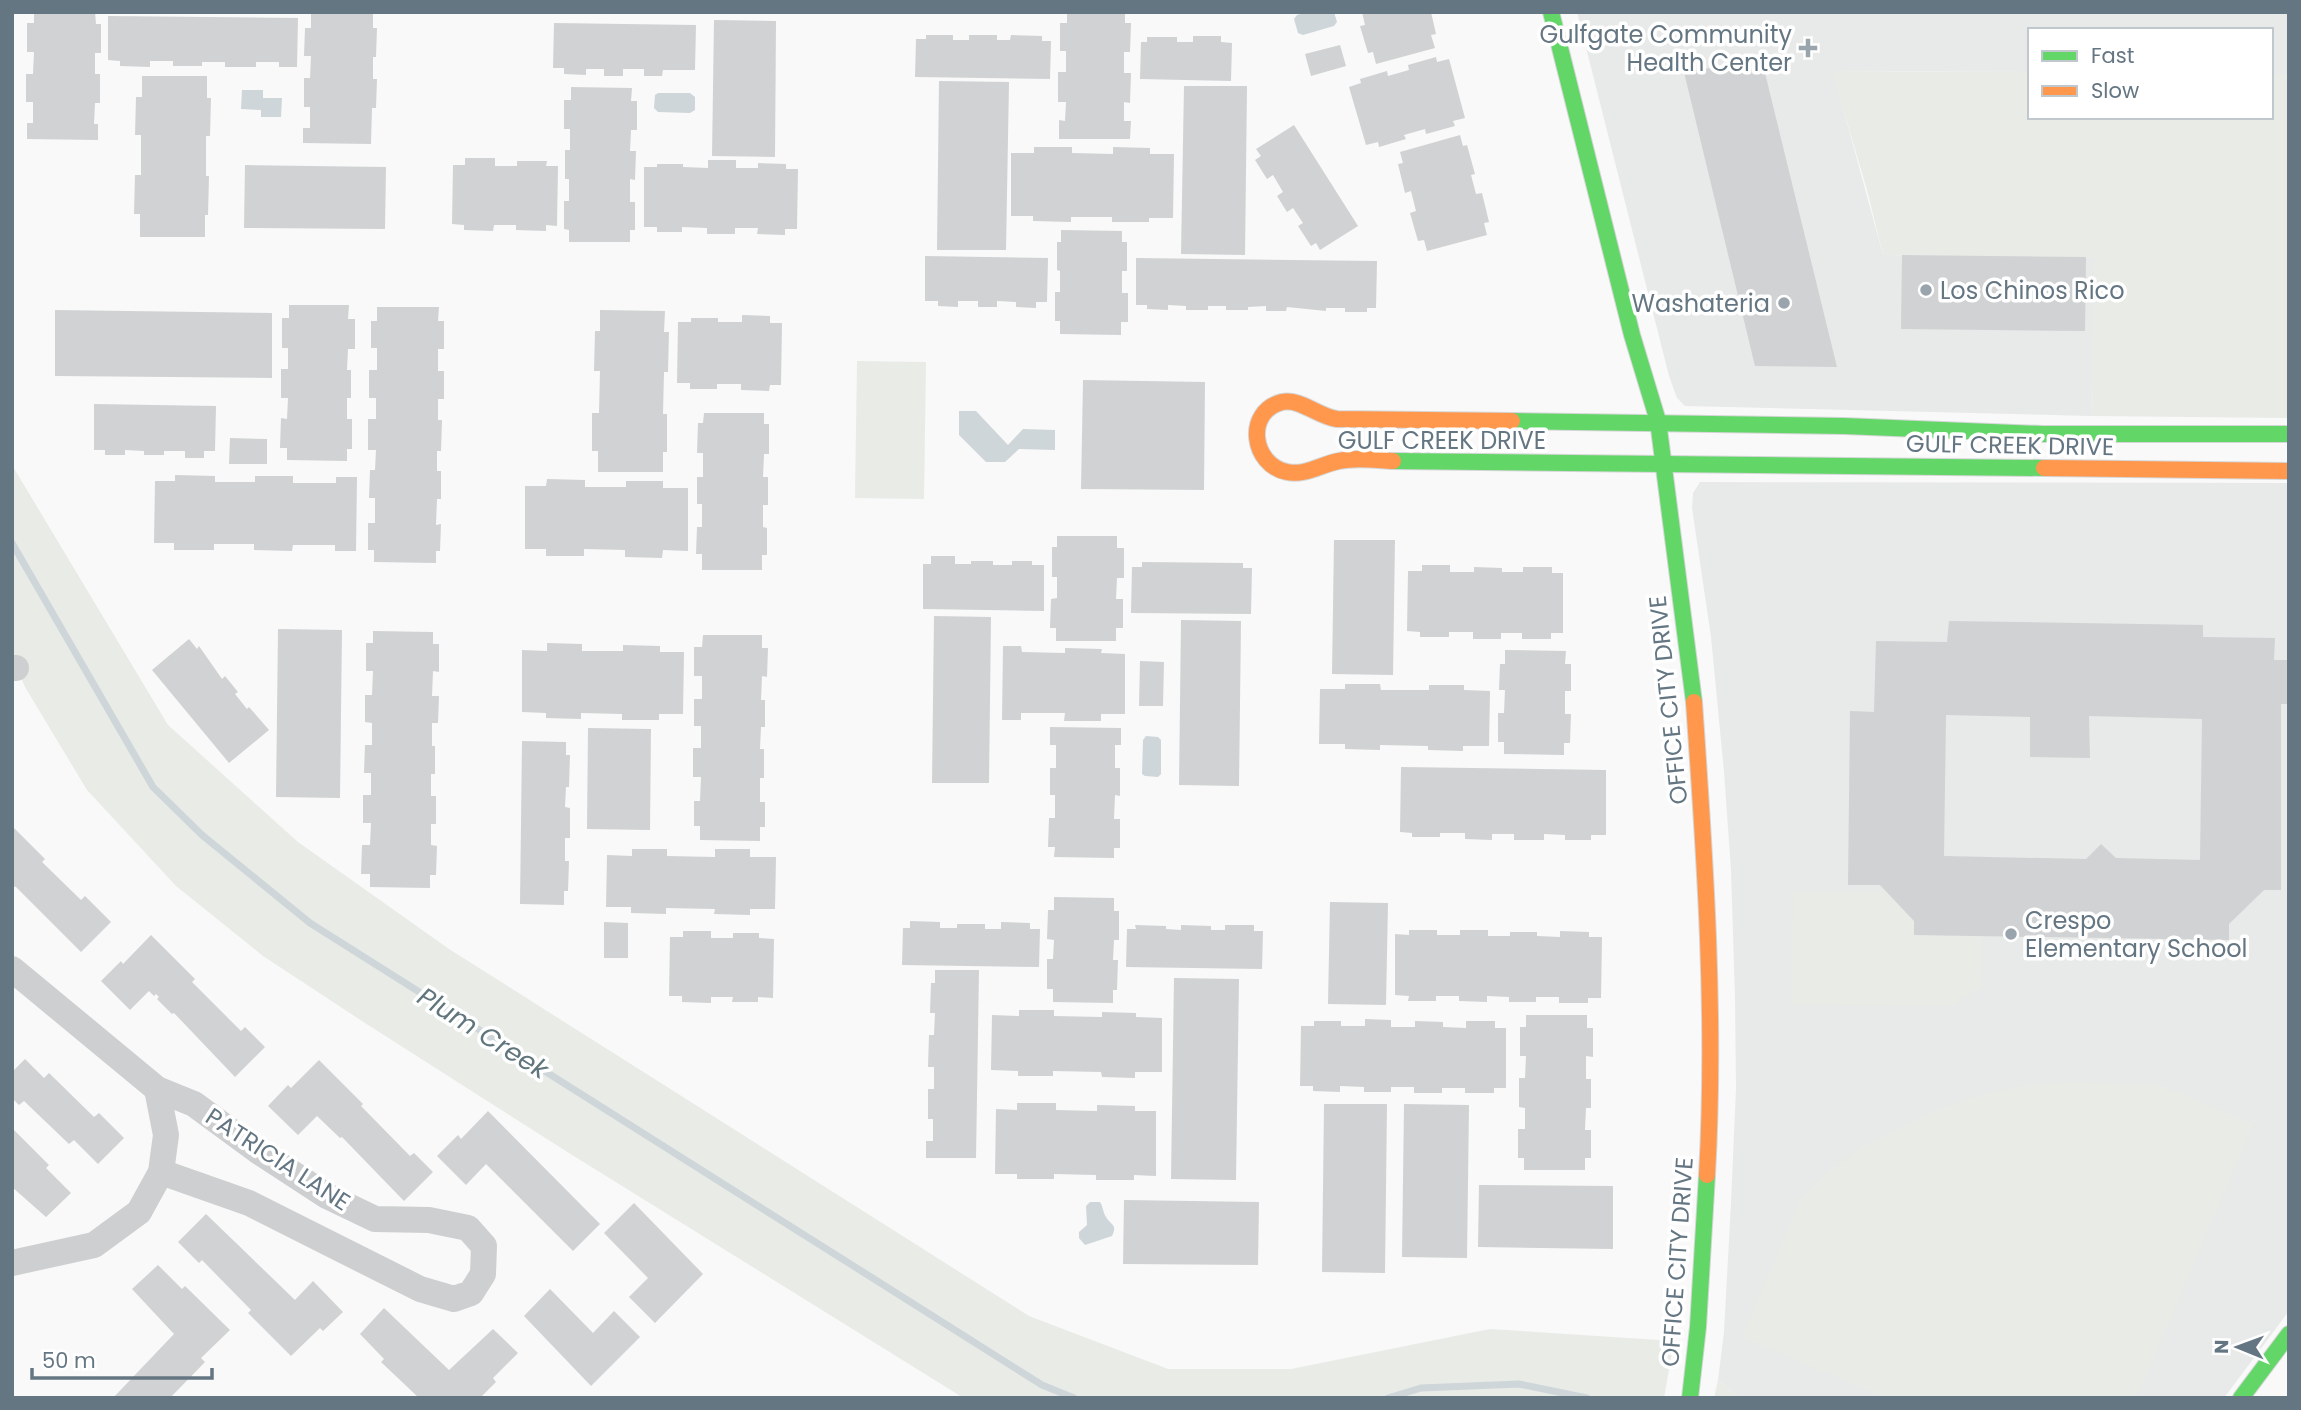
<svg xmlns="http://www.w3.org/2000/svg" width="2301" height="1410" font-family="Poppins,sans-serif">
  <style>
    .built { fill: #e8e9e9 }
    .green { fill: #e8ebe6 }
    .water { fill: #ced6d9 }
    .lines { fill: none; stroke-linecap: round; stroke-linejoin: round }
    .stream { stroke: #ced6d9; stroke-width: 7 }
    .building { fill: #d0d2d3; fill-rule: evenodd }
    .fast-casing { stroke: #d5d6d7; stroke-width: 18 }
    .slow-casing { stroke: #d5d6d7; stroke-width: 18 }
    .street { stroke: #cecfd0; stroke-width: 26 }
    .fast { stroke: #63d668; stroke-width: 16 }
    .slow { stroke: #ff974d; stroke-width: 16 }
    .poi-dot { fill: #99a4ac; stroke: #fff; stroke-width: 2.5 }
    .labels { text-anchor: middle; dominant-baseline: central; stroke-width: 7; stroke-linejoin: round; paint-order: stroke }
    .poi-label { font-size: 24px; fill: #657683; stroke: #fff; text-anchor: end }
    .street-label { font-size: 24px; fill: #657683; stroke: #fff }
    .water-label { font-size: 26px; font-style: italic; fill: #60757c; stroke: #fff }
  </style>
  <rect width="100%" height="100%" fill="#f9f9f9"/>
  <g class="built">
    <polygon points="1577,12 2289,12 2289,74 2271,74 2271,30 2030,30 2030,72 1833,71 1883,255 2095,258 2091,416 1685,406 1677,398 1669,376"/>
    <polygon points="1700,482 2289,483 2289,1311 2224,1398 1739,1398 1718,1380 1724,1332 1731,1203 1736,1088 1735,998 1731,870 1724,772 1711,637 1692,508 1693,493"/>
  </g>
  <g class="green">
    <polygon points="1832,71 2030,72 2030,117 2271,117 2271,74 2289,74 2289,418 2091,416 2094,258 1883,255 1867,190"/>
    <polygon points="857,361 926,362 924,499 855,498"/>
    <polygon points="12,465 168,725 298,842 449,949 1029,1316 1168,1369 1291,1369 1490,1329 1674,1341 1664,1398 962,1397 569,1153 365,1023 263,956 176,886 87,790 25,687 12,657"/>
    <polygon points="1793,891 1887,892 1914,921 1914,935 1982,936 1981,988 1951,1006 1791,1005"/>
    <polygon points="2075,1082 2158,1084 2253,1124 2137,1398 1885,1398 1742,1337 1799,1202 1825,1174 1861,1148 1943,1107 1983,1094 2031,1084"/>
    <polygon points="1718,1380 1739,1398 1714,1398"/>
  </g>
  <g class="water">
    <polygon points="1308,12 1334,12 1337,22 1334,26 1303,35 1298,33 1294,19 1297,15"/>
    <polygon points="242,90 263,90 263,98 282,98 281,117 261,117 261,110 241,109"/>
    <polygon points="658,93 690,93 695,97 695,110 690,113 658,112 654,108 655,95"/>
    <polygon points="959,411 976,411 1008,445 1023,429 1055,430 1055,450 1019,449 1005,462 986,462 959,435"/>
    <polygon points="1146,736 1158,737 1161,740 1161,774 1158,777 1145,776 1142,774 1143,740"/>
    <path d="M1090,1202H1100C1103,1206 1103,1213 1106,1217C1111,1225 1118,1225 1112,1236L1085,1245L1079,1238V1232L1087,1225L1086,1206Z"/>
  </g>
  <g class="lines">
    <g class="stream">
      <polyline points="12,543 153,787 202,835 310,923 1042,1385 1074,1398"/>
      <polyline points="1388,1398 1421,1388 1519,1384 1587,1398"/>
    </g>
  </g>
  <g class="building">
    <polygon points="34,12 95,12 96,24 101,24 101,53 95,53 95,74 100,74 100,103 95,103 94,124 98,124 98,140 27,139 27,123 33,123 33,102 26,102 26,74 33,74 34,52 27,52 27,23 34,23"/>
    <polygon points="1067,12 1125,12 1125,23 1131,23 1130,52 1124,52 1124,73 1131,73 1130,103 1124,102 1124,121 1131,121 1130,139 1059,139 1059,120 1065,121 1066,102 1058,102 1058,72 1066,72 1066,51 1060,51 1060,23 1067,23"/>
    <polygon points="1362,12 1431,12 1436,34 1431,35 1435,48 1376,64 1373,52 1368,53 1360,26 1365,25"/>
    <polygon points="311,13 373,14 373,28 377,28 376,57 373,57 373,79 377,79 376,108 372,108 371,144 303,143 303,128 310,128 310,107 304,107 304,78 310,78 311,56 304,56 305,28 311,28"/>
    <polygon points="108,16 298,18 297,67 279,67 279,62 256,62 256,67 225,67 225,62 202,62 202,66 173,66 173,61 150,61 150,67 120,66 120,61 108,60"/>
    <polygon points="714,20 776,21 775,157 712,156"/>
    <polygon points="554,23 696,25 695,70 663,70 662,76 644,76 644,69 623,69 623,76 604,76 604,69 586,69 586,75 564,74 564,68 553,68"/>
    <polygon points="926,35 953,35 953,40 969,40 969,35 997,35 997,40 1010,40 1011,35 1042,36 1042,41 1051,41 1050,79 915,77 916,39 926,39"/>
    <polygon points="1193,36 1221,36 1221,42 1232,43 1231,81 1140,79 1141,42 1147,42 1147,37 1177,37 1177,42 1193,42"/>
    <polygon points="1340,45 1346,66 1311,76 1305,54"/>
    <polygon points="1436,57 1437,62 1449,59 1465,118 1453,121 1455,126 1426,134 1425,129 1404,135 1406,139 1379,147 1378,142 1366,145 1349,87 1361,83 1360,79 1387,71 1388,76 1409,70 1408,65"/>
    <polygon points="1683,68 1764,69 1837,367 1755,366"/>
    <polygon points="142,76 207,76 207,98 211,98 210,136 206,136 206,176 209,176 208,215 205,215 205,237 140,237 140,214 134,214 135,175 141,175 141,135 135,135 136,97 142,97"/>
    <polygon points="939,81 1009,82 1006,250 937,250"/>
    <polygon points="1184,86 1247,86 1245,255 1181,254"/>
    <polygon points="571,87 632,88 631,101 637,101 637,130 631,130 630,151 636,151 635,180 630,179 630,202 635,202 635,230 630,230 630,242 569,242 569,230 564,229 564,201 569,201 569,179 565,179 565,150 570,150 570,129 564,129 564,100 571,100"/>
    <polygon points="1294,125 1358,226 1320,250 1316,243 1311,246 1298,226 1303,223 1293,208 1287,212 1277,196 1283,192 1273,175 1267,179 1255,160 1261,156 1256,149"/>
    <polygon points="1460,135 1463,146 1467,145 1475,174 1471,175 1476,194 1482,193 1489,222 1484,223 1487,235 1427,251 1424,240 1418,241 1410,213 1416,211 1411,191 1405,193 1398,164 1403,163 1400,152"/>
    <polygon points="1034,147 1072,147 1072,153 1113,154 1113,147 1150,148 1150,154 1174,154 1173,218 1149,218 1149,222 1112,222 1112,217 1071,217 1071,222 1033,221 1033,216 1011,216 1011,153 1034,153"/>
    <polygon points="465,158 495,158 495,166 517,166 517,161 547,161 546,166 558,166 557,226 546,225 546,231 516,230 516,225 494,225 493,231 464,230 464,225 452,224 453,165 465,165"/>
    <polygon points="708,160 736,160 736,168 758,168 758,163 786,164 786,169 798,169 797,229 785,229 785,235 757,234 758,228 735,228 735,234 707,234 707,228 682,227 682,232 657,232 657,227 644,227 644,167 657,167 657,164 683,164 683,167 708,168"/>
    <polygon points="245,165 386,167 385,229 244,228"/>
    <polygon points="1061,230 1122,231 1122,242 1127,242 1127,271 1122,271 1122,293 1128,293 1128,322 1121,322 1121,335 1060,334 1060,321 1055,321 1055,292 1060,292 1060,271 1057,270 1057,242 1061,242"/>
    <polygon points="1902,255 2086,257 2085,331 1901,329"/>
    <polygon points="925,256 1048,258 1047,302 1036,302 1036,308 1016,307 1016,302 997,301 997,307 978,307 978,301 958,301 958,307 938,306 938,301 925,301"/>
    <polygon points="1136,258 1377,261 1376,308 1367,308 1367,312 1345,312 1345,308 1326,308 1326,311 1287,307 1286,311 1266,311 1266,306 1248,307 1248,310 1226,310 1226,306 1208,306 1208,310 1186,310 1186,306 1168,305 1168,310 1147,309 1147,305 1136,305"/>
    <polygon points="289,305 349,305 348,319 355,319 355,349 348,349 347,370 351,370 351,398 347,398 347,419 352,419 352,449 347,449 347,461 287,460 287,448 280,448 281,418 287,419 288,398 281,398 281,369 288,369 288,348 282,348 282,318 289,318"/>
    <polygon points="377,307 439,307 438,321 444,321 444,349 438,349 438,371 444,371 444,399 438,399 438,420 442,420 441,451 437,451 437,471 441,471 441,499 437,499 436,525 441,524 440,551 436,551 436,563 374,562 374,550 368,550 368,523 375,523 375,498 369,498 370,470 375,470 376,450 368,450 368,419 376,419 376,398 369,398 369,370 377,370 377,348 371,348 371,321 377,321"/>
    <polygon points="55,310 272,313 272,378 55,376"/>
    <polygon points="600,310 665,311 664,332 669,332 668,372 664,372 663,414 667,414 667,452 663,452 663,472 598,472 598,451 592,451 592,413 599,413 600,371 594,371 595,331 600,331"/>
    <polygon points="742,315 770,316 770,323 782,323 781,385 770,385 769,391 741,390 741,384 717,384 717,389 690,389 690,383 677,383 678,322 691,322 691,318 718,318 718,322 742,322"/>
    <polygon points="1083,380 1205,382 1204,490 1081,489"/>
    <polygon points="94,404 216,406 215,451 204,451 204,458 185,458 185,451 164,451 164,455 144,455 144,451 125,450 125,455 105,455 105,450 94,450"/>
    <polygon points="704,413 764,413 764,424 769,424 769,454 764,454 763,477 768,477 768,505 763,505 763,527 767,528 767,555 762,555 762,570 702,570 702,554 696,554 697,527 702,527 702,504 697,504 697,477 703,477 703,453 697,453 698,423 703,423"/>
    <polygon points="230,438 267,439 267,464 229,464"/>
    <polygon points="175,475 215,476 215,482 255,482 255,476 293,476 293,483 336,483 336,477 357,477 356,551 335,551 335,545 293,545 292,551 254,550 254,544 214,544 214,550 174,550 174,543 154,543 155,481 175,481"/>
    <polygon points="547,479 585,480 585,487 626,487 626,481 663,481 663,488 688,488 688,551 663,550 662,558 625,557 625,550 584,549 584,556 546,556 546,549 525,549 525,486 546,486"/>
    <polygon points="1057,536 1117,536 1117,548 1124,548 1124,578 1117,578 1116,599 1123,599 1123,628 1116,628 1116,641 1056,641 1056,628 1050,628 1051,599 1057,598 1057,577 1052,577 1052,547 1057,547"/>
    <polygon points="1334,540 1395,540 1393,675 1332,674"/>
    <polygon points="931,556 955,556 955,564 971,564 971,561 993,561 993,565 1012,565 1012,561 1032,561 1032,565 1044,565 1044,611 923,609 923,564 931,564"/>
    <polygon points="1142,562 1243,563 1243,568 1252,568 1251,614 1131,613 1132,567 1142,567"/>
    <polygon points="1422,565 1450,565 1450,572 1474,572 1474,567 1502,568 1502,572 1523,572 1523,567 1552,567 1552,573 1563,573 1563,633 1551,633 1551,639 1522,639 1522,633 1501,633 1501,639 1473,639 1473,632 1449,632 1449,637 1420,637 1420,632 1407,631 1408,571 1422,571"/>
    <polygon points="934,616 991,617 989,783 932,783"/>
    <polygon points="1181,620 1241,621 1239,786 1179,785"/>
    <path d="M1949,621L2203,625V637L2275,638L2274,660H2289V704H2281V890H2264L2229,924V940L1914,935V921L1880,885H1848L1850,711L1874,712L1876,641L1947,642ZM1946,715L2030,717V757L2090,758L2089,716L2202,719L2200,860L2116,858L2101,844L2086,859L1944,856Z"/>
    <polygon points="278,629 342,630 340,798 276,797"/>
    <polygon points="373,631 433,632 433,644 439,644 439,672 433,671 432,696 439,696 438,723 432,723 432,746 435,746 435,774 431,774 431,796 436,796 436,824 431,824 431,845 437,846 436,875 430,875 430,888 370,887 370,874 361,874 362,845 370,845 371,823 363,823 363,795 371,795 371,773 364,773 365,745 372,745 372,723 365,722 365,695 372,695 373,671 366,671 366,643 373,643"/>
    <polygon points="703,635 762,635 762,648 768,648 767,677 762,676 761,700 765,700 765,727 761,727 760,749 764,749 764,778 760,778 760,802 765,802 765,827 760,827 760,841 700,840 700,826 694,826 694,801 700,801 701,777 693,777 693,748 701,748 701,726 694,726 694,699 702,699 702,676 694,676 694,647 702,647"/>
    <polygon points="189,639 197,649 199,646 222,679 225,676 238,692 235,694 247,709 249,707 269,730 229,763 152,670"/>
    <polygon points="547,643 582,644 582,651 623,651 623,645 660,646 660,652 684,652 683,714 659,714 659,720 622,720 622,714 581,713 581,719 546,718 546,713 522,712 522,650 547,651"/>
    <polygon points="1003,646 1021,646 1022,652 1065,653 1065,648 1102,649 1101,653 1125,654 1125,714 1101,714 1101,721 1064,721 1065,713 1021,713 1021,720 1002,720"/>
    <polygon points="1505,650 1566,651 1565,664 1571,664 1571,691 1565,691 1565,714 1571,714 1570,743 1564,743 1564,755 1504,754 1504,742 1498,742 1498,713 1504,713 1505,690 1499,690 1500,664 1505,664"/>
    <polygon points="1140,661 1164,662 1163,706 1139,706"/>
    <polygon points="1345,684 1380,684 1381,690 1429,690 1429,685 1464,685 1464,690 1490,691 1489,746 1463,746 1463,751 1428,750 1428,746 1380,745 1380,750 1345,749 1345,744 1319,744 1320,689 1345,689"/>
    <polygon points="1050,727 1121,728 1121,745 1115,745 1115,768 1120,768 1120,796 1115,795 1114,819 1120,819 1120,848 1114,848 1114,858 1054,857 1055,847 1048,847 1049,818 1055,818 1055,795 1050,795 1050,768 1056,768 1056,745 1050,745"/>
    <polygon points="588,728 651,729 650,830 587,829"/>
    <polygon points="522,741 566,742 566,755 570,755 569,787 566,787 565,807 570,808 570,838 565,838 565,861 569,861 568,891 564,891 564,905 520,904"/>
    <polygon points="1401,767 1606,770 1606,835 1591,835 1591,840 1565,840 1565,835 1544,834 1544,840 1514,840 1514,834 1492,834 1492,840 1465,839 1465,833 1440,833 1440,837 1412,837 1412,833 1400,832"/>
    <polygon points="12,826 45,859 42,862 81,900 85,896 111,922 81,952 16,887 12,886"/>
    <polygon points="632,849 667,849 667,856 715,857 715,849 750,849 750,857 776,857 775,909 750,909 750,915 714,914 715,909 666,908 666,914 631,913 631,907 606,907 607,855 632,856"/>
    <polygon points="1054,897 1114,898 1114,911 1119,911 1119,940 1114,940 1113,960 1118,960 1117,990 1113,990 1113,1003 1053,1002 1053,989 1047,989 1047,959 1053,959 1054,940 1047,939 1048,910 1054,910"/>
    <polygon points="1330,902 1388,903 1386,1005 1328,1004"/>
    <polygon points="910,921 940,922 940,928 957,928 957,924 985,924 985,929 1001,929 1001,922 1030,923 1030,929 1040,929 1039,967 902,965 903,928 910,928"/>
    <polygon points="604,922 628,923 628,958 604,958"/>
    <polygon points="1135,925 1166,926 1166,929 1181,930 1181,925 1211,926 1211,930 1225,930 1225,925 1254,925 1254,931 1263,931 1262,969 1126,967 1127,929 1136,929"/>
    <polygon points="1409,930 1437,930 1437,935 1460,935 1460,930 1488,930 1488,936 1510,936 1510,932 1537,932 1537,936 1560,937 1560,931 1589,932 1589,937 1602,937 1601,998 1588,998 1588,1003 1559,1003 1559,997 1536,997 1536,1002 1509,1002 1509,997 1487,996 1487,1002 1459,1001 1459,996 1436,996 1436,1001 1408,1001 1409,996 1395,995 1395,934 1409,935"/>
    <polygon points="683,931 711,931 711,938 733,938 733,933 759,933 759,938 774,939 773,998 758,997 758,1002 732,1002 733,997 711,997 711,1003 682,1002 682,996 669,996 670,937 683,937"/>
    <polygon points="151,935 195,979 192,982 241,1031 245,1027 265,1047 235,1077 174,1013 172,1014 157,999 159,997 156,994 154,996 149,991 130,1010 101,981 121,961 123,964"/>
    <polygon points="935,970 979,970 976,1158 926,1158 926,1141 933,1141 933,1119 928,1119 928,1089 934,1089 934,1067 928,1067 929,1035 934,1035 935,1013 930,1013 931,983 935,983"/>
    <polygon points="1174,978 1239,979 1236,1180 1171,1179"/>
    <polygon points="1019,1010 1054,1010 1054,1016 1102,1017 1102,1012 1136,1013 1136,1017 1162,1018 1162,1072 1135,1072 1135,1078 1102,1077 1101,1072 1053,1071 1053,1076 1018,1076 1018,1071 991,1070 992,1015 1019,1016"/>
    <polygon points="1526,1015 1587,1015 1587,1028 1593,1028 1593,1057 1586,1056 1586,1079 1591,1079 1591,1108 1586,1108 1585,1130 1591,1130 1591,1158 1585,1158 1585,1170 1524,1170 1524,1158 1518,1158 1518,1129 1525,1129 1525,1108 1519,1107 1519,1078 1525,1078 1526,1056 1520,1056 1520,1027 1526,1027"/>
    <polygon points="1365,1019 1391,1020 1391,1027 1415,1027 1415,1021 1443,1022 1443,1027 1466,1028 1466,1021 1495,1021 1495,1028 1506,1028 1506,1088 1494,1088 1494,1093 1465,1093 1465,1088 1442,1088 1442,1093 1414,1093 1414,1087 1391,1087 1391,1092 1364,1092 1364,1087 1340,1086 1340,1092 1313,1091 1313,1086 1300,1086 1301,1026 1314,1026 1314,1021 1341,1021 1341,1026 1365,1026"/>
    <polygon points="25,1059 44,1078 49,1073 94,1117 99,1113 124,1138 98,1164 74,1140 69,1144 24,1101 19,1105 12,1098 12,1072"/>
    <polygon points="319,1060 363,1104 361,1106 410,1156 414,1153 433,1172 404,1201 342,1137 340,1138 317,1116 298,1135 268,1106 288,1085 291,1088"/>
    <polygon points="1017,1103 1056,1103 1056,1110 1097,1111 1097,1105 1135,1106 1135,1111 1156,1111 1156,1176 1134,1175 1134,1180 1096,1180 1096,1175 1054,1174 1054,1179 1017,1179 1017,1174 995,1174 996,1109 1017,1110"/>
    <polygon points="1324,1104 1387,1104 1385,1273 1322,1272"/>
    <polygon points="1404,1104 1469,1105 1467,1258 1402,1257"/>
    <polygon points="488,1111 600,1224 573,1251 486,1164 466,1185 437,1156 458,1135 461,1139"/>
    <polygon points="12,1128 49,1165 46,1168 71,1193 46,1217 12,1187"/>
    <polygon points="1479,1185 1613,1186 1613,1249 1478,1247"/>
    <polygon points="1124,1200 1259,1202 1258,1265 1123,1264"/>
    <polygon points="634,1203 703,1274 655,1323 629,1297 648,1278 604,1233"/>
    <polygon points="206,1214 295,1300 313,1281 343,1312 323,1331 320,1328 291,1356 248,1313 251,1310 202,1260 199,1263 178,1242"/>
    <polygon points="158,1265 182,1289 185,1286 230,1330 201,1358 205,1362 170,1398 113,1398 174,1334 132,1289"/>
    <polygon points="550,1289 593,1333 614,1311 640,1337 591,1386 524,1316"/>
    <polygon points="384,1308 449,1370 493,1329 518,1353 493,1378 496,1382 480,1398 419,1398 381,1362 384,1359 360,1334"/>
  </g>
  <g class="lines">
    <g class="fast-casing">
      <g id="fast">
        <polyline points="1551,12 1632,335 1658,421 1694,702"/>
        <polyline points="1512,421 1844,426 2043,434 2289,434"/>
        <polyline points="1393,461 2044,468"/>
        <polyline points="1690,1398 1698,1327 1707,1175"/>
        <polyline points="2241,1398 2289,1334"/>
      </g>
    </g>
    <g class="slow-casing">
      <g id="slow">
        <path d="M1393,461C1376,460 1356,457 1339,461C1322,464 1305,476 1287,472C1252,465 1244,412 1282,402C1300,398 1319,417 1337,419L1512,421"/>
        <polyline points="2044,468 2289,471"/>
        <path d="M1694,702C1705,859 1716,1017 1707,1175"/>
      </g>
    </g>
    <g class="street">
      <polyline points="12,668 16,668"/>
      <polyline points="12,969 157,1089 194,1104 258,1151 327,1196 375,1219 429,1220 468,1228 484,1246 483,1274 471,1293 454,1299 420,1289 249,1203 161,1172"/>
      <polyline points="12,1263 94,1245 139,1212 161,1172 166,1135 157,1089"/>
    </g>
    <use href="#fast" class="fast"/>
    <use href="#slow" class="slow"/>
  </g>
  <g class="poi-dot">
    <path d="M1804.5 37.5h7v7h7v7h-7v7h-7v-7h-7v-7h7z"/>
    <circle cx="1926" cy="290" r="7"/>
    <circle cx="1784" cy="303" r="7"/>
    <circle cx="2011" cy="934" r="7"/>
  </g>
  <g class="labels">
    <g class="poi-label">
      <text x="1792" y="34">Gulfgate Community<tspan x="1792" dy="28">Health Center</tspan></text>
      <text x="1940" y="290" text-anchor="start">Los Chinos Rico</text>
      <text x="1770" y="303">Washateria</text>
      <text x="2025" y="920" text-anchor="start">Crespo<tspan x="2025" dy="28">Elementary School</tspan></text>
    </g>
    <g class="street-label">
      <text x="1442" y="440">GULF CREEK DRIVE</text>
      <text transform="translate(2010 445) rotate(1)">GULF CREEK DRIVE</text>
      <text transform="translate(1668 700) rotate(-96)">OFFICE CITY DRIVE</text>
      <text transform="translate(278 1159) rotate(33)">PATRICIA LANE</text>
      <text transform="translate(1677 1262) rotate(-86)">OFFICE CITY DRIVE</text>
    </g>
    <g class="water-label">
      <text transform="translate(483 1033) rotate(32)">Plum Creek</text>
    </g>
  </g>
  <rect width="2301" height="1410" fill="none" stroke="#657683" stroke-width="28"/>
  <rect x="2028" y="28" width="245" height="91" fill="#ffffff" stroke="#c1c8cd" stroke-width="2"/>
  <rect x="2042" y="51" width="35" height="10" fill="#63d668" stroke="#c1c8cd" stroke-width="2"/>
  <text x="2091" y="63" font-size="21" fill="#657683">Fast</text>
  <rect x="2042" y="86" width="35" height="10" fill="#ff974d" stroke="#c1c8cd" stroke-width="2"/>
  <text x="2091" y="98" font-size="21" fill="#657683">Slow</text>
  <g transform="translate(2238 1347) rotate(271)" stroke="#ffffff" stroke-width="5" paint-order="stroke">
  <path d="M0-5L12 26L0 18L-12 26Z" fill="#657683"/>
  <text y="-10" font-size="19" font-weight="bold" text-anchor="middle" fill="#657683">N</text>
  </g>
  <path d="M32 1368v10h180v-10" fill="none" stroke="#657683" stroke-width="3.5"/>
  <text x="42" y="1368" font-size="21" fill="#657683" stroke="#ffffff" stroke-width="5" paint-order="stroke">50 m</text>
</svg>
